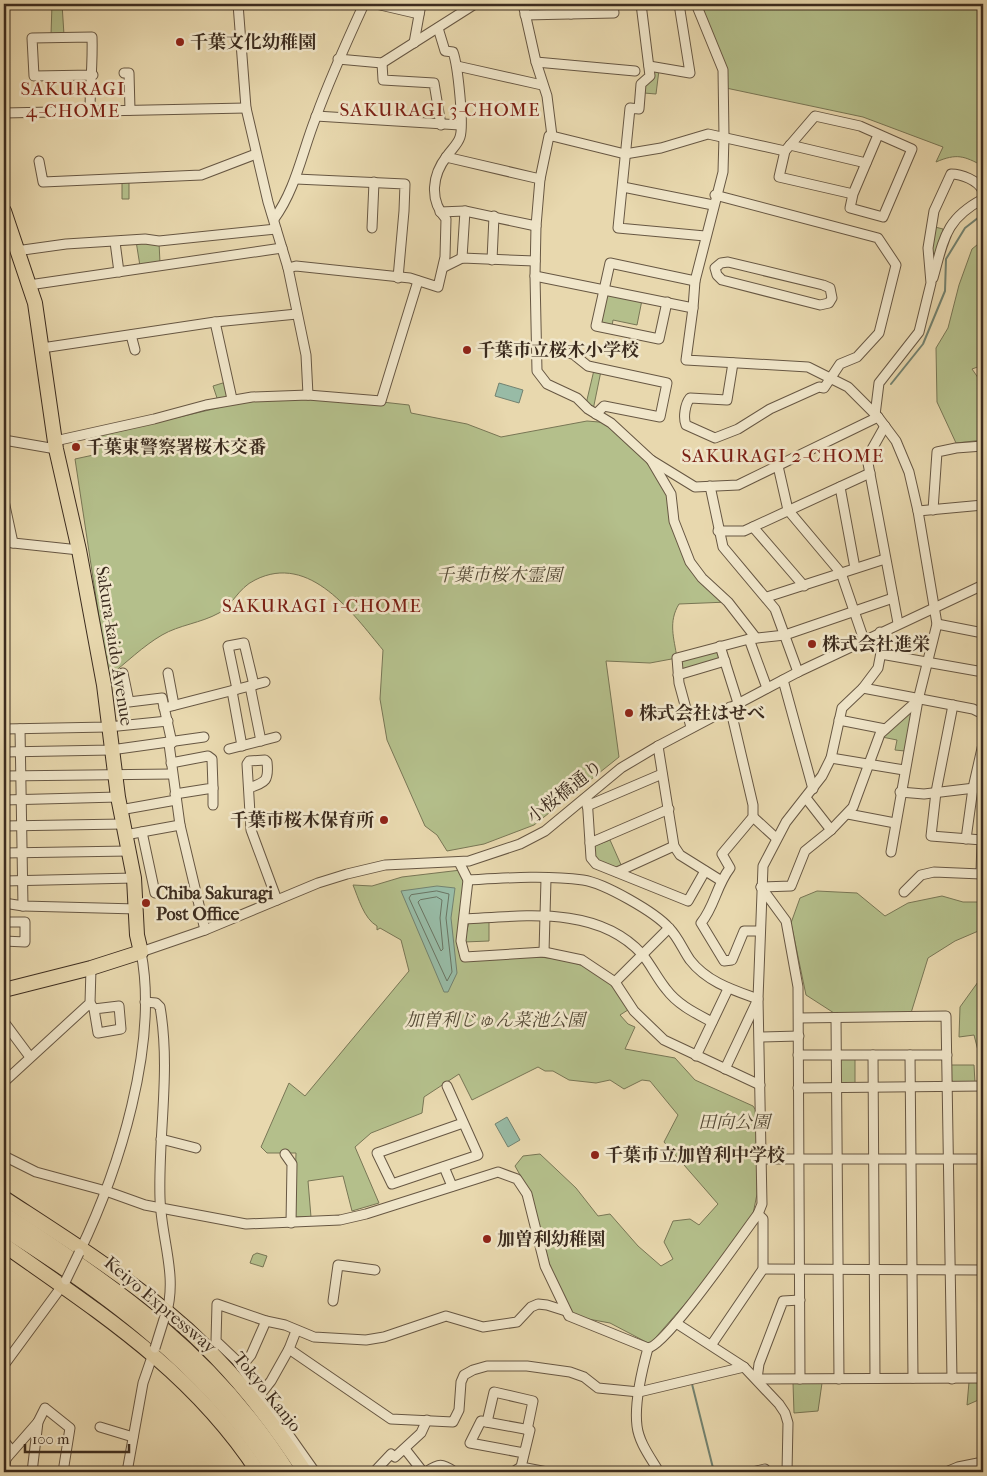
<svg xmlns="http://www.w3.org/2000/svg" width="987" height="1476" font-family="'IM FELL French Canon','Noto Serif JP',serif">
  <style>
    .green { fill: #b4bf8b; stroke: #787655 }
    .water { fill: #98bba6; stroke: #738270 }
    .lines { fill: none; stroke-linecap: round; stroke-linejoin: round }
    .shore { stroke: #6a7462; stroke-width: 1 }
    .stream { stroke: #738270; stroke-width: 2 }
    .minor-casing { stroke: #675743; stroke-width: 11 }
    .highway-casing { stroke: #3c2c1f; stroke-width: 16 }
    .minor { stroke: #f0e6ca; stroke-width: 9 }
    .highway { stroke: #e8d8ae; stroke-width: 14 }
    .minor-bridge-casing { stroke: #675743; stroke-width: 11; stroke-linecap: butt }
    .minor-bridge { stroke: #f0e6ca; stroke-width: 9 }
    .poi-dot { fill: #8f2418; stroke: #f0e6ca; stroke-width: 2 }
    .labels { text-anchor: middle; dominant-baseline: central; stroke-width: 5; stroke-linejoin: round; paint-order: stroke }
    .poi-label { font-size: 18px; font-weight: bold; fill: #3c2c1f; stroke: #f0e6ca; text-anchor: start }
    .park-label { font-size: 18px; font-style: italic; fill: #544935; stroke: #f0e6ca }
    .street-label { font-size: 18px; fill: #3c2c1f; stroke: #f0e6ca }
    .neighbourhood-label { font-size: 19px; letter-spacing: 1px; fill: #7a1f14; stroke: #f0e6ca }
  </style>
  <rect width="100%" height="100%" fill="#e8d8ae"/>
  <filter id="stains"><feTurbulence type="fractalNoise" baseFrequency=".004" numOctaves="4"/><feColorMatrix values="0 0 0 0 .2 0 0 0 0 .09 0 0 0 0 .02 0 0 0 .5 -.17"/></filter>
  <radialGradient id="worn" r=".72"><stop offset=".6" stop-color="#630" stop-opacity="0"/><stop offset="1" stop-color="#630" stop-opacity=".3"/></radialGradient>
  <g class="green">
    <polygon points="52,4 62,4 64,35 51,35"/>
    <path d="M698,4H983V166C964,156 957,153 936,162L943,147L863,117L726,88Z"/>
    <polygon points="655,70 659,70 656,94 644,93 645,83"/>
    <polygon points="129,181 129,199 122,199 122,182"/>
    <polygon points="935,227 943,229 941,245 932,264 931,247"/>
    <polygon points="983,240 983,365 972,369 983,385 983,440 956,443 937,402 936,348 948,328 959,285 972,249"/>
    <polygon points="136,241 159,242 160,263 140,266"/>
    <polygon points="607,292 642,300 637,325 613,320 612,326 600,323"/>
    <polygon points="594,370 601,371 593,410 586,404"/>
    <polygon points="226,382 227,398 218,401 213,386"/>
    <path d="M346,398L409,405L411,413L467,424L501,437L587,421L611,423L651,460L662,480L690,562L728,602L679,604C668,622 674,638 677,658L650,663L606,661L619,757L534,825L484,844L447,851L437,835L425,826L387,740L380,699L383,650C353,614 310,552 255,580C238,588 232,606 219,613C201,623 179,625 162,635C143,646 126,663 108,677L75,459L98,454L95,437L247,401Z"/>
    <polygon points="716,649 720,656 719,659 681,670 681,659"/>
    <polygon points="909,711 912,713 905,751 895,750 897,740 882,737"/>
    <polygon points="610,840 622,867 615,870 597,862 594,856 594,846"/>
    <path d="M461,870L466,880L463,960C515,957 569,948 613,983C620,988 625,1000 631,1008L620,1015L628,1024L635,1027L625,1049L675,1058L695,1080L753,1106L757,1112V1194L753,1214L698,1289L650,1344L610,1323L577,1317L565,1305L550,1266L529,1191L515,1166L523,1156L540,1154L576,1188L598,1216L610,1214L638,1246L661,1266L673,1259L664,1242L673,1221L690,1219L699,1225L718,1204L664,1142L678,1115L650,1081L642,1080L624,1089L610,1080L596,1083L569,1080L553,1071H545L538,1067L472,1100L459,1074L424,1097L422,1113L371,1133L355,1147L379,1203L352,1211L343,1176L308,1181L311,1217H294L296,1153H267L261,1147L289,1083L305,1096L409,971L401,940L380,928L377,930V926C364,919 358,897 353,885L372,886L402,877Z"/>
    <polygon points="817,891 857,893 885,916 908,903 942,896 963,902 983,902 983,929 955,941 928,958 911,1013 834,1013 806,995 791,923 800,898"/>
    <polygon points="489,921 489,941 464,942 469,922"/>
    <polygon points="983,975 983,1070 974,1035 959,1037 960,1007"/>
    <polygon points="842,1057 855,1058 855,1085 842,1085 838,1082 838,1061"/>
    <polygon points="951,1065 974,1065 975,1083 955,1083 951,1080"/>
    <polygon points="257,1253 267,1256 263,1267 250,1263 253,1255"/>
    <polygon points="969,1382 983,1382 983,1398 967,1405"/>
    <polygon points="793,1383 822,1383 818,1411 794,1413"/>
  </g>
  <g class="water">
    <polygon points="499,383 523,390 519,403 495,396"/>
    <polygon points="437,886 455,888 451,918 457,973 448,992 444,992 401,891"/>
    <polygon points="507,1117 520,1140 508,1147 495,1124"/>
  </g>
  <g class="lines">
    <g class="shore">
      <polygon points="437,891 449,894 446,918 452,972 447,981 409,898 411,895"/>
      <polygon points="437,897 442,900 440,918 443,949 441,951 418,902 420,900"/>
    </g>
    <g class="stream">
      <polyline points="891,384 923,344 945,291 946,259 965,228 983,214"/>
      <polyline points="692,1384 714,1472"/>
    </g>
    <g class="minor-casing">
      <g id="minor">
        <polyline points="238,4 246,108 268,202 288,268 306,355 308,395"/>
        <polyline points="376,4 419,14"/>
        <polyline points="523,4 536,62 547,96 552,136"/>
        <polyline points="570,4 571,14"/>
        <polyline points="641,4 650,76 641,84 639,109 630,108 618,228 705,236"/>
        <polyline points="696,4 723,70 724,136 723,172 695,281 693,308 686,360 808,367 848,387 878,417 896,441 909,472 918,511 937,624 918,700 891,852"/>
        <polyline points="525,15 614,13 613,4"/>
        <polyline points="414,43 421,4"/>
        <polyline points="338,59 382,63 475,4"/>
        <polyline points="536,62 635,71"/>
        <polyline points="382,63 383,80 434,83 441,125"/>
        <polyline points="457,66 542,85"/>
        <polyline points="649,66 690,73 679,4"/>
        <polyline points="124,73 129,73 130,110"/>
        <path d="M90,111C90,86 93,62 92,37L32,38L34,76L93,75"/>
        <polyline points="4,113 246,108"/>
        <polyline points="316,116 460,125"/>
        <polyline points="552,136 549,136 540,179 536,226 535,276 537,371 547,384 577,398 588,409 611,423 651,460 671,494 674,521 690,562 702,578 728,602 756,638"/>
        <polyline points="552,136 625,154 661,148 708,134 785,151"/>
        <polyline points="790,145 866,163"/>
        <polyline points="446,157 540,179"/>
        <polyline points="39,161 43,182 201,175 256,154"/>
        <polyline points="296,179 405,184 404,211 398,278"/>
        <polyline points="623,187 713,205"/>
        <polyline points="853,194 779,177 785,151 815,116 860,126 912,149 883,217 850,208 853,194 878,135"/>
        <path d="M715,195L878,238L896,265L879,333L857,357L840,364L824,388L819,387L770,409L738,429L715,438L686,425C683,418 685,404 690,398L727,400L733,363"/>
        <polyline points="440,212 465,211 536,226"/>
        <path d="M274,219C296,189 302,152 316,117C330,78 347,41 364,4"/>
        <polyline points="372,228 374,182"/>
        <polyline points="115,242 119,272"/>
        <polyline points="16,251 66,244 145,239 159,241 276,229"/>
        <polyline points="462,258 465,211"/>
        <polyline points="492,260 494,216"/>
        <polygon points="728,262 823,285 830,288 832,298 829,303 820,305 722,280 717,275 715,268 721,263"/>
        <polyline points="444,267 462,258 535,261"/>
        <path d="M288,268L296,266L410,278L438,287L445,257L446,219C429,200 432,175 447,156C451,150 458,144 460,137C464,125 458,66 453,52L445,51L438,28"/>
        <polyline points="535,276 693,308"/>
        <path d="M933,278C944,239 945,219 983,199"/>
        <polyline points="29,285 282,248"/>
        <polyline points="667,302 659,339 596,326 610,263 695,281"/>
        <polyline points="215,322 232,399"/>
        <polyline points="131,335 135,350"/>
        <polyline points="537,347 573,354 588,366 667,383 660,417 604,406 596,414"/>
        <polyline points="42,348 215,322 297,314"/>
        <path d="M875,415L879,383L919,332L931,283L928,248L934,211L951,174C961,174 978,180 983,191"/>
        <polyline points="885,426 867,458 898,623"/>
        <polyline points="4,440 56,449"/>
        <polyline points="55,441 154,419 206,405 252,397 308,395 381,401 418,281"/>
        <polyline points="651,460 695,487 738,485 878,417"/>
        <polyline points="778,466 788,510 841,573 864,640"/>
        <polyline points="710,486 723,547 775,609 798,672"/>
        <polyline points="840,487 855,568"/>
        <polyline points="4,501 13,543"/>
        <polyline points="933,510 937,452 956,448 983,446"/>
        <polyline points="918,511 983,505"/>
        <polyline points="753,527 804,586"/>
        <polyline points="718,531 744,531 870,473"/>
        <polyline points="4,542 79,550"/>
        <polyline points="767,597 885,559"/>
        <polyline points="937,624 983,633"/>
        <polyline points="749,639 767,688"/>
        <polyline points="720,646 738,703"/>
        <polyline points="881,654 983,672"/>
        <polyline points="123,673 129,702 162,698 172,743"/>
        <polyline points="168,673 174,705"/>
        <polyline points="678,675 725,661"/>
        <polyline points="783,680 813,789"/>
        <polyline points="250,686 261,741"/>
        <polyline points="863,688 973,709 983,714"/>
        <polyline points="237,689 228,646 244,643 254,685"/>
        <polyline points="232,691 242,746"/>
        <path d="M730,707L753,805V817L722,854L730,868C716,886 715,906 701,923L724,961L732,960L744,931H759"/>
        <polyline points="164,708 265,682"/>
        <polyline points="839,720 885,729"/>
        <polyline points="691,727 679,683 677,658 749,639 785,635 893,598"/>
        <polyline points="4,729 108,727 168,721"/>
        <polyline points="20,729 23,906"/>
        <polyline points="169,744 180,825 205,930"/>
        <polyline points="658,746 674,846 680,855 720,880"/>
        <polyline points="229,749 276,737"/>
        <polyline points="4,752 111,750 204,737"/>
        <polyline points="831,758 904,770"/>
        <polyline points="171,763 208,756 212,759 213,788 175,794"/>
        <polyline points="4,776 172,774"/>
        <polyline points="213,788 213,805"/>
        <path d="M249,788C266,782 269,781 267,762L265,760L249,761L247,764L251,830L277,900"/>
        <polyline points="900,792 924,794 983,787"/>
        <polyline points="587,797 591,858 596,864 688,901 705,871"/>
        <polyline points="806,798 831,830"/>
        <polyline points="4,800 118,797"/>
        <polyline points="587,806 662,774"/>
        <polyline points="120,810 176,800"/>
        <polyline points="848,814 895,823"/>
        <polyline points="753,817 776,838"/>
        <polyline points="4,826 123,824"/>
        <polyline points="142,832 155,893"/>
        <polyline points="125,835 180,825"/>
        <polyline points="966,839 973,788 983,744"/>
        <polyline points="590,843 669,809"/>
        <polyline points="4,853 129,851"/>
        <polyline points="459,862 468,880 461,941 465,957 544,952 582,960 615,982 634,1011 664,1040 760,1085"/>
        <polyline points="617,872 674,846"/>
        <path d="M468,880C505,878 545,875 583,880C604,883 655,912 669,928C678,937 683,950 690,960C707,982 733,990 758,999L725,1069"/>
        <polyline points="4,881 134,878"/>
        <polyline points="761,887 786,921 798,987 800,1379"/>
        <polyline points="761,887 791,886 805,851 831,830 853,807 880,734 918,700"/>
        <polyline points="904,892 921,875 934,872 981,874 982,840 931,836 936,792 953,705"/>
        <polyline points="4,903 23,906 137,909"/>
        <path d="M465,919C524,916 597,905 642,954C651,965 657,978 666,989C678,1005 695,1013 712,1022"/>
        <polyline points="4,922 25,922 25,942 4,941"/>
        <polyline points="544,952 546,879"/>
        <polyline points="615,982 669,928"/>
        <path d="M145,1002L156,1003L160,1007C171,1070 158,1135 160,1198C161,1238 178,1276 166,1315"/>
        <polyline points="90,1003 94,1009 98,1033 121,1029 119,1006 94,1009"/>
        <polyline points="799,1018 946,1016 952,1379"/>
        <polyline points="836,1018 839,1379"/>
        <polyline points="4,1022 30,1057"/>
        <polyline points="760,1037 799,1036"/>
        <polyline points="798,1055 947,1055"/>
        <polyline points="873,1055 875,1378"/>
        <polyline points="910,1055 913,1378"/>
        <polyline points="696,1056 728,989"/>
        <polyline points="4,1082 90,1003 91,968"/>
        <polyline points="447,1086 478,1155 392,1184 377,1153 463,1123"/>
        <polyline points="798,1088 983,1086"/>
        <polyline points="161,1139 196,1148"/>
        <polyline points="285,1154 292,1164 291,1223"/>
        <path d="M4,1156L36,1172L106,1191L145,1205L246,1224L340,1220L366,1214L498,1172L517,1179L527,1194L545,1266L569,1316L648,1348C642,1370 634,1403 637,1426C639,1443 651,1458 659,1472"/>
        <polyline points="762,1159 983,1159"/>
        <polyline points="444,1167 452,1186"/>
        <path d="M79,1253C119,1170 159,1044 141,952L205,930L318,883L347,874L385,865L469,861L520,844L545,831L621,768L658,746L798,672L983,585"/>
        <polyline points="763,1269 983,1270"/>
        <polyline points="333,1301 338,1265 375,1270"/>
        <polyline points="676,1323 744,1367 779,1404 785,1413 788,1423 787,1472"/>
        <polyline points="296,1331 289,1349 391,1419 453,1422 459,1410 461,1382 464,1375 473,1370 487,1366 527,1366 570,1372 584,1377 598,1388 639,1392 744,1367"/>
        <polyline points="712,1344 763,1269 763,1219 758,1214"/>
        <path d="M648,1348C666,1346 742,1235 758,1214L762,1204L758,999L763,866L786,822L822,776L831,758L842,708L863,688L878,668L883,642L880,632"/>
        <polyline points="4,1365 65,1282"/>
        <polyline points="241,1367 251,1355 266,1321"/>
        <polyline points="757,1379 983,1378"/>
        <polyline points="757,1379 759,1364 783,1301 800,1300"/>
        <polyline points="260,1395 271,1381 289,1349"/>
        <polyline points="487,1422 494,1392 533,1401 527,1430"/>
        <polyline points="100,1427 133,1437"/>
        <polyline points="4,1441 12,1451"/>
        <polyline points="405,1449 423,1472"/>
        <polyline points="4,1461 38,1422"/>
        <polyline points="521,1467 547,1472"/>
        <polyline points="4,1472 6,1459"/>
        <polyline points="32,1472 38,1422 45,1408 70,1428 63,1472"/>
        <polyline points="127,1472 143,1383 154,1351"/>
        <polyline points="315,1472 236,1360 216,1341 217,1304 266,1321 285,1325 314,1337 366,1340 384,1337 446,1316 483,1327 517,1322 531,1307 538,1304 547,1305 566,1311"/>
        <polyline points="374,1472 391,1454 395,1457 421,1433 427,1420"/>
        <path d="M426,1472C439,1463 442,1463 455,1472"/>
        <polyline points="513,1472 521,1467 530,1430 481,1421 470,1443 524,1453"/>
        <polyline points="752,1472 765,1469"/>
        <polyline points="946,1472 958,1467 983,1462"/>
      </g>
    </g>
    <g class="highway-casing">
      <g id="highway">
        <polyline points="4,211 35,303 56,449 79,550 104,685 118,797 134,878 137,935 141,952 91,968 4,990"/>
        <path d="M4,1198C59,1234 115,1269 166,1311C221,1356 267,1413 305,1472"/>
        <path d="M4,1214C116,1286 216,1357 288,1472"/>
        <path d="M4,1229C107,1294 208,1368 274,1472"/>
        <path d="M4,1245C100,1313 192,1371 258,1472"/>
      </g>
    </g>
    <use href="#minor" class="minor"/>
    <use href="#highway" class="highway"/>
    <g class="minor-bridge-casing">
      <g id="minor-bridge">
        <polyline points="66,1280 79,1253"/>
        <polyline points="155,1348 165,1316"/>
      </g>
    </g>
    <use href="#minor-bridge" class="minor-bridge"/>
  </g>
  <g class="poi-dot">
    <circle cx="180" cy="42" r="5"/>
    <circle cx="467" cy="350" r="5"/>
    <circle cx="76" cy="447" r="5"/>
    <circle cx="812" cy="644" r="5"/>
    <circle cx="629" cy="713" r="5"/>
    <circle cx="384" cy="820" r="5"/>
    <circle cx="146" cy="903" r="5"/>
    <circle cx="595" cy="1155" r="5"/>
    <circle cx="487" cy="1239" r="5"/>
  </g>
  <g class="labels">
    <g class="poi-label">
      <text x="190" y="42">千葉文化幼稚園</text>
      <text x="477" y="350">千葉市立桜木小学校</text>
      <text x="86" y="447">千葉東警察署桜木交番</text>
      <text x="822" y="644">株式会社進栄</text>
      <text x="639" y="713">株式会社はせべ</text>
      <text x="374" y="820" text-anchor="end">千葉市桜木保育所</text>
      <text x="156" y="893">Chiba Sakuragi<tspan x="156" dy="21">Post Office</tspan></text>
      <text x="605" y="1155">千葉市立加曽利中学校</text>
      <text x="497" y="1239">加曽利幼稚園</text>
    </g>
    <g class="park-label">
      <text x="499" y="575">千葉市桜木霊園</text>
      <text x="495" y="1020">加曽利じゅん菜池公園</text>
      <text x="734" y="1122">田向公園</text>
    </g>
    <g class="street-label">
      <text transform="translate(114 646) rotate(81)">Sakura-kaido Avenue</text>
      <text transform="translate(565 792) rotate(-38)">小桜橋通り</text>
      <text transform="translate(160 1305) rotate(40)">Keiyo Expressway</text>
      <text transform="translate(267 1392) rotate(51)">Tokyo Kanjo</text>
    </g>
    <g class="neighbourhood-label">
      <text x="73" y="89">SAKURAGI<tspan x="73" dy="22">4-CHOME</tspan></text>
      <text x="440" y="110">SAKURAGI 3-CHOME</text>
      <text x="783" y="456">SAKURAGI 2-CHOME</text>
      <text x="322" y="606">SAKURAGI 1-CHOME</text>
    </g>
  </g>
  <rect width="987" height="1476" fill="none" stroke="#e8d8ae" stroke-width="20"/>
  <rect x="5" y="5" width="977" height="1466" fill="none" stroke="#3c2c1f" stroke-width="2.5"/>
  <rect x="10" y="10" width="967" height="1456" fill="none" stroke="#3c2c1f"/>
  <path d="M25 1444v8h104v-8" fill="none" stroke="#3c2c1f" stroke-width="2.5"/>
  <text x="32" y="1444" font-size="15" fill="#3c2c1f" stroke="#f0e6ca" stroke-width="4" paint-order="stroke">100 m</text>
  <rect width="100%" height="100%" filter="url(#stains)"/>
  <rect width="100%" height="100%" fill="url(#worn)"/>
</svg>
